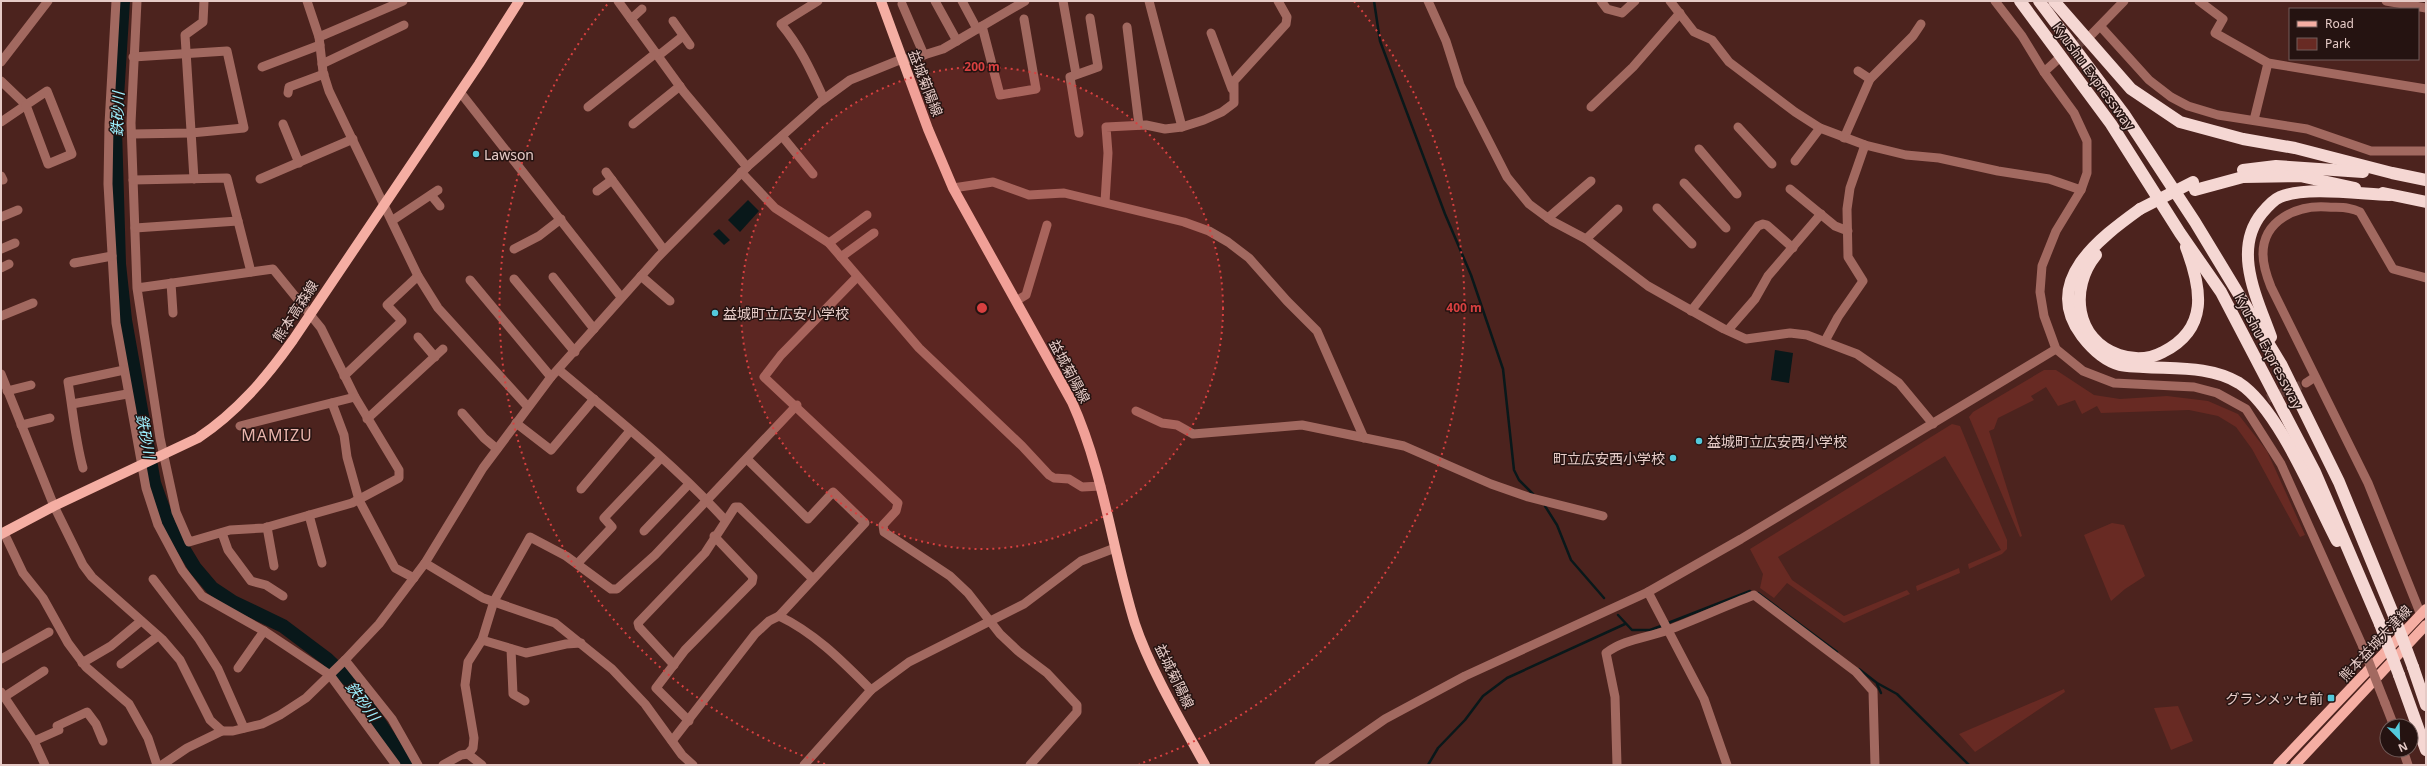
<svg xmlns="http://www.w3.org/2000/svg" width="2427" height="766" font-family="'Noto Sans','Noto Sans JP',sans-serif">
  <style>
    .green { fill: #682a23 }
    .water { fill: #09181a }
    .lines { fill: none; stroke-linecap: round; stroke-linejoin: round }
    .stream { stroke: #09181a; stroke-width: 2.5 }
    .river { stroke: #09181a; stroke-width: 14 }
    .minor-tunnel { stroke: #633c37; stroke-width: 9; stroke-dasharray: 9 4.5; stroke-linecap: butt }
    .minor { stroke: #a26960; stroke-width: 9 }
    .major { stroke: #f5aea3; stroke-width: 10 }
    .highway { stroke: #f5d7d3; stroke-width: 12 }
    .minor-bridge { stroke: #a26960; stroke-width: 9 }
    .highway-bridge { stroke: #f5d7d3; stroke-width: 12 }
    .ring { fill: none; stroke: #d84040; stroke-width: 2; stroke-dasharray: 2 4 }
    .poi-dot { fill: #53cadc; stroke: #251311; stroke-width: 1.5 }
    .labels { text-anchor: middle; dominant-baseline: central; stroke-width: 3; stroke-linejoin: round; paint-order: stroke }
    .street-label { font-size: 14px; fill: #e6cbc7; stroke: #251311 }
    .poi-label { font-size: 14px; fill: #e6cbc7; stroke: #251311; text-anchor: start }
    .water-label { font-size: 15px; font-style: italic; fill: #9ef1ff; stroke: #251311 }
    .quarter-label { font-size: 16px; letter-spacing: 1px; fill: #e8b4ac; stroke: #251311 }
    .centre { fill: #d84040; stroke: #251311; stroke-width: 2 }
    .ring-label { font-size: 12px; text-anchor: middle; font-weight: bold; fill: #d84040; stroke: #251311; stroke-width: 3; stroke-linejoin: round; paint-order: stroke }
  </style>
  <rect width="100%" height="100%" fill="#4c231e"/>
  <g class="green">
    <polygon points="2044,370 2056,370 2094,395 2120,399 2167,396 2208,401 2238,414 2267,451 2305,535 2300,537 2252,449 2236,427 2218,416 2189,410 2101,413 2097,406 2082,414 2075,400 2058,406 2046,387 2031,396 2034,400 1998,418 1994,429 1989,431 2022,536 2020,537 1969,417 1973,412"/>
    <polygon points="1952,424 1960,426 2007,540 2007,549 2002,554 1969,569 1968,564 2001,550 1945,456 1778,557 1792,580 1844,616 1907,590 1910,594 1844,623 1787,583 1774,598 1760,588 1763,574 1750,549"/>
    <polygon points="2112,523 2124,525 2145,576 2125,589 2111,601 2084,535"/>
    <polygon points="1959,568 1960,573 1917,591 1916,586"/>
    <polygon points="2064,689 2065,692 1975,752 1959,734"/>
    <polygon points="2178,706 2193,741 2171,750 2154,708"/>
  </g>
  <g class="water">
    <polygon points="748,200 759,211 740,232 728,220"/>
    <polygon points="719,229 730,240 724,245 713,234"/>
    <polygon points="1775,350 1793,353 1789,383 1771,380"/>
  </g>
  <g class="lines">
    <g class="stream">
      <polyline points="1374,1 1380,41 1445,214 1471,275 1503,369 1514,470 1519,480 1533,494"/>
      <polyline points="1545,506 1557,525 1571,560 1604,598"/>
      <polyline points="1758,593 1837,652"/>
      <polyline points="1618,615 1632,630 1650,630 1661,626"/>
      <polyline points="1668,623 1750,591"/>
      <polyline points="1859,669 1877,683 1897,694 1969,765"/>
      <polyline points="1877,684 1881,693"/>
      <polyline points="1428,765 1438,748 1465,720 1483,696 1507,678 1625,624"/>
    </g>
    <polyline class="river" points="123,1 115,129 119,264 125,320 154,483 169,525 195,568 212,588 233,602 283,626 327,659 356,687 407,765"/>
    <g class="minor-tunnel">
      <polyline points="2057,60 2092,34"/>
      <polyline points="2255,404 2306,383"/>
    </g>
    <g class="minor">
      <polyline points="116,1 109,124 108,184 116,323 146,488 158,525 182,570 202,596 264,631 330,675 396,765"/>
      <polyline points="137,1 131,123 137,288 160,438 176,512 189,542 230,530 264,528 352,503 399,478 399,470 355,397 321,328 273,269 137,288"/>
      <polyline points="307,1 319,37 323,72 329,91 418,276 438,308 528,407"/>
      <polyline points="618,1 684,92 747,167"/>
      <path d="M818,1L781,24C801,48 811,71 824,99"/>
      <polyline points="935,1 957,41"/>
      <polyline points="962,1 977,29"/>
      <polyline points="1063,1 1076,74"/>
      <polyline points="1149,1 1182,127"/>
      <polyline points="1428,1 1446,41 1460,85 1507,177 1529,204 1552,221 1586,239 1648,286 1724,329 1746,339 1790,333 1807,335 1857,354 1899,383 1933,424"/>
      <polyline points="1601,1 1607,9 1622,13 1635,1"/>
      <polyline points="1670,1 1694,32 1712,40 1729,62 1795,112 1820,128 1865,145 1906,155 1939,158 1998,171 2049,179 2081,190"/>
      <polyline points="1995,1 2022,36 2044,72 2074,113 2087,141 2087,173 2081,190 2056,231 2042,266 2040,292 2044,316 2056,349 2083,371 2114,383 2194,387 2217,393 2246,409 2281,464 2363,647"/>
      <polyline points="2199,1 2223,19 2215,33 2268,63 2426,89"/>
      <polyline points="2386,1 2426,8"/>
      <polyline points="902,4 924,55"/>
      <polyline points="631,19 642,9"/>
      <polyline points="673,21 690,45"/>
      <polyline points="982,26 1000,95 1036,89 1024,19"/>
      <polyline points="1127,27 1139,125"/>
      <polyline points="2101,27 2149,80 2171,97 2188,106 2218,115 2307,129 2371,151 2426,151"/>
      <polyline points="1211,33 1232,89"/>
      <polyline points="2092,34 2124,1"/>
      <polyline points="319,37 403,1"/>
      <polyline points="658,56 683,36"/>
      <polyline points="1,62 48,1"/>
      <polyline points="322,64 404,25"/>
      <polyline points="262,67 320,45"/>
      <polyline points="1858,71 1870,79"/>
      <polyline points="2044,72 2056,61"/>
      <polyline points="1,81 26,105 1,122"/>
      <polygon points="47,91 72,154 48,164 26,105"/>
      <polyline points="460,92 621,297"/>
      <polyline points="288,93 289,87 324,74"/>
      <polyline points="588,107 656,53"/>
      <polyline points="1591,107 1633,67 1680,13"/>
      <polyline points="2254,120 2268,63"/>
      <polyline points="283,124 299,163"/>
      <polyline points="633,124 680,86"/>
      <polyline points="1738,127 1772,164"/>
      <polyline points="1079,133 1070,77 1098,67 1090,18"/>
      <polyline points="132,134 191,133 244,128 227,51 133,57"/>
      <polyline points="782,136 813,174"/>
      <polyline points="1844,138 1870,79 1913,36 1921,24"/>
      <polyline points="1699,149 1737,194"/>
      <polyline points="1795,161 1820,128"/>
      <polyline points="606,172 664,250"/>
      <polyline points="741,172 775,208 829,243 919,348 1022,446 1049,475 1054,478 1069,479 1082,487 1101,486"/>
      <polyline points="1,176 3,180"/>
      <polyline points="194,179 185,35 203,22 204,1"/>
      <polyline points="260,179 353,139"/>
      <polyline points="133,180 227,178 251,272"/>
      <polyline points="1684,183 1726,228"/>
      <polyline points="953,188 993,182 1029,195 1064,193 1184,222 1209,231 1228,242 1249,258 1287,301 1317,331 1364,438"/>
      <polyline points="1790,189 1835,226 1848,231"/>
      <polyline points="597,191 612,180"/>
      <polyline points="431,195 440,206"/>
      <polyline points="1105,202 1108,153 1106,127 1146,125 1165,129 1182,127 1204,120 1222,112 1234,103 1234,81 1286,24 1287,17 1278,1"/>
      <polyline points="1657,208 1692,244"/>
      <polyline points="1,217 18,210"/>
      <polyline points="1548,218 1591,181"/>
      <polyline points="393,220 438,190"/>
      <polyline points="135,228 238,221"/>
      <polyline points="1586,239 1618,209"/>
      <polyline points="829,243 867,215"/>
      <polyline points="1,249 15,243"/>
      <polyline points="514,249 539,236 561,219"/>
      <polyline points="841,257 874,233"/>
      <polyline points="74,263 112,256"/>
      <polyline points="1,268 9,264"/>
      <polyline points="641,276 670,301"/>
      <polyline points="553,277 594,329"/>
      <polyline points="857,277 781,355 764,377 898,503 896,511 883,525 884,532 950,576 968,593 1000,634 1018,651 1047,673 1077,705 1077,712 1030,765"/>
      <polyline points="514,279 575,352"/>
      <polyline points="470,280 551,377"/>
      <polyline points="171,283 173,313"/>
      <polyline points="1016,301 1026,295 1047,225"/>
      <polyline points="1691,311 1758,226 1763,224 1767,225 1793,248"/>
      <polyline points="1,316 33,303"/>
      <polyline points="1728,330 1755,299 1768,276 1821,214"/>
      <polyline points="418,337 435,357"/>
      <polyline points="1825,341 1838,317 1863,281 1848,257 1847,209 1850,188 1865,145"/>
      <path d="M559,370C615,417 675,465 725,520"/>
      <polyline points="1,374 54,506 83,565 92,577 162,639 180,660 210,720 222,731"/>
      <polyline points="344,376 402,321 387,305 418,276"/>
      <polyline points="2306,383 2315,377"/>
      <polyline points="7,391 31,385"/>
      <polyline points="332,403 344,435 347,457 359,500 395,568 414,578"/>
      <polyline points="72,404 127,394"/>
      <polyline points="1136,411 1162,423 1177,425 1193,434 1302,425 1404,446 1491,484 1528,497 1603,516"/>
      <polyline points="462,413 484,438 497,449"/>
      <polyline points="367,419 443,349"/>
      <polyline points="516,423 551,450 594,399"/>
      <polyline points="21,425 50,418"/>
      <polyline points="240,426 355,397"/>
      <polyline points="747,459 808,519 833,492 865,523 779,616"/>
      <path d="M83,468C75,439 73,411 68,382L124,370"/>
      <polyline points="581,489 630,431"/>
      <polyline points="309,515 322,563"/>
      <polyline points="267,527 274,566"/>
      <polyline points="644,531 689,484"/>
      <polyline points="4,533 23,573 43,598 68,643 86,667 129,704 148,738 157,765"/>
      <polyline points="222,533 228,550 251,581 266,585 283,596"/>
      <polyline points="425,563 483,598 555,623 612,669 645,704 682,755 693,765"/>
      <polyline points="577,564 612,527 604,518 661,458"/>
      <polyline points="153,579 199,639 218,669 244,728"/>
      <polyline points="1648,592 1704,699 1727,765"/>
      <path d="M2421,615L2368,483L2271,287C2267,277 2263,266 2263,254C2263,220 2297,205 2327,207C2338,208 2349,206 2360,212L2393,269L2426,278"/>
      <polyline points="482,640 526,653 566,644 581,643"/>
      <polyline points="511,649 513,694 525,701"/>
      <polyline points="1,659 49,632"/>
      <polyline points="345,660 392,719 418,765"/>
      <polyline points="82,663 111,646 141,621"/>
      <polyline points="121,664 158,636"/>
      <polyline points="674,665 639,627 638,623 705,553 735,507 739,507 812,578"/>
      <polyline points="238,668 264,631"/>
      <polyline points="1,692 34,741 45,765"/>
      <polyline points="4,697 44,671"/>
      <polyline points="2385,703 2394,726"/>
      <polyline points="689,721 656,688 685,650 752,582 753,577 714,536"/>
      <polyline points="34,741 59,730 57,726 87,712 96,724 103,741"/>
      <path d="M672,741L755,634L769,621L779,616C815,633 843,662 871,690"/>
      <polyline points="2403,750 2408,765"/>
      <polyline points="162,765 187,748 222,731 233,731 262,724 280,715 306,698 345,660 379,624 425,563 483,468 551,377 658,257 747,167 820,102 850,80 902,59 911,59 943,49 1025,1"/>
      <polyline points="443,765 461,755 468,754"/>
      <polyline points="482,765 468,754 473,748 474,738 465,685 468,662 482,640 494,601 530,537 566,556 611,589 617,589 655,555 797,405"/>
      <polyline points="804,765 871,690 909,662 1024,604 1081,561 1115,548"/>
      <polyline points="1319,765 1385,719 1465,676 1648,592 1741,539 2056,349"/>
      <path d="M1617,765L1615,697L1606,653C1624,639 1647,638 1668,630C1697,619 1725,606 1754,595L1856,672L1873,691L1875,765"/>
    </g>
    <g class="major">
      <path d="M881,1L928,129L953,188L1072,402C1104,473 1112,550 1135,624C1150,669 1182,723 1205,765"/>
      <path d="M1,534L54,506L198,438C237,412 266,378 293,340L479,64L519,1"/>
      <polyline points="2278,765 2426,609"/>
      <polyline points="2295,765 2426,625"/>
    </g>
    <g class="highway">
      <polyline points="2020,1 2111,124 2180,233 2221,292 2315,472 2380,624"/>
      <polyline points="2039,1 2124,114 2195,222 2281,364 2339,482 2394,616"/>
      <polyline points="2054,1 2131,89 2180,122 2243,139 2295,148 2392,173 2426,180"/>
      <polyline points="2243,170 2276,166 2363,172"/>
      <polyline points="2195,190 2243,177 2300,176 2355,188"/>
      <polyline points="2383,193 2426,202"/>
      <path d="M2140,209C2100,238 2041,281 2082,336C2092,349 2105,361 2120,365C2127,367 2137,366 2144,367C2176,369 2211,366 2239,383C2278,408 2315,499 2337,541"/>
      <path d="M2096,255C2069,288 2075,340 2119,355C2134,360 2150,359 2163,352C2209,329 2202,289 2186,247"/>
      <path d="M2271,337C2257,298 2232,250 2262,213C2267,207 2273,200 2280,197C2306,186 2360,194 2389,195"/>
      <polyline points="2413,667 2426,705"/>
      <polyline points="2399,675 2426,750"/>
    </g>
    <polyline class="minor-bridge" points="2363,647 2385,703"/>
    <g class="highway-bridge">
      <polyline points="2140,209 2193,182"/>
      <polyline points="2394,616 2413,667"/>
      <polyline points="2380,624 2399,675"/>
    </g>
  </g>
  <circle cx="982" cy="308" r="241" fill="#d84040" fill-opacity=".12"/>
  <g class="ring">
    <circle cx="982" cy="308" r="241"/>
    <path d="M825 764A482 482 0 0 1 610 1M1354 1A482 482 0 0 1 1139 764"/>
  </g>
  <g class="poi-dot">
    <circle cx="476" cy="154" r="4"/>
    <circle cx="715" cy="313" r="4"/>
    <circle cx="1699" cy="441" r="4"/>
    <circle cx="1673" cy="458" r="4"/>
    <rect x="2327" y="694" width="8" height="8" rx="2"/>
  </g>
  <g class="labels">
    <g class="street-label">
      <text transform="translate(2094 76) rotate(54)">Kyushu Expressway</text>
      <text transform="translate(926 83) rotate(69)">益城菊陽線</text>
      <text transform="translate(295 311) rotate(-57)">熊本高森線</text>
      <text transform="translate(2269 351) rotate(62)">Kyushu Expressway</text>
      <text transform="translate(1070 371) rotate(62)">益城菊陽線</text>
      <text transform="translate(2375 643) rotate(-47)">熊本益城大津線</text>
      <text transform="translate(1175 676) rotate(64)">益城菊陽線</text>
    </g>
    <g class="poi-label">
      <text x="484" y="154">Lawson</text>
      <text x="723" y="313">益城町立広安小学校</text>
      <text x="1707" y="441">益城町立広安西小学校</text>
      <text x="1665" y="458" text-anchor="end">町立広安西小学校</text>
      <text x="2323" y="698" text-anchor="end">グランメッセ前</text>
    </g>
    <g class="water-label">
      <text transform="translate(117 114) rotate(-88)">鉄砂川</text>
      <text transform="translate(146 436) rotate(80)">鉄砂川</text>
      <text transform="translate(363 701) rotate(54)">鉄砂川</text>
    </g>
    <g class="quarter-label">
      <text x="277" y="435">MAMIZU</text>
    </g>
  </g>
  <circle cx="982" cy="308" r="6" class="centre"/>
  <g class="ring-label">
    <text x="982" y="71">200 m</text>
    <text x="1464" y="312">400 m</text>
  </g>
  <rect width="2427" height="766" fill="none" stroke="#e6cbc7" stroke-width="4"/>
  <rect x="2289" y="8" width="130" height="52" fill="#251311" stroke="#725d5a"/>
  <rect x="2297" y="21" width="20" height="6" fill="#f5aea3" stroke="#725d5a"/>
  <text x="2325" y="28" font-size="12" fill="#e6cbc7">Road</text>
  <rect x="2297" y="38" width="20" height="12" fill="#682a23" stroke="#725d5a"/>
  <text x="2325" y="48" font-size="12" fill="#e6cbc7">Park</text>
  <g transform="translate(2399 738) rotate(157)"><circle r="19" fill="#251311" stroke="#725d5a"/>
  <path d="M0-3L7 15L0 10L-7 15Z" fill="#53cadc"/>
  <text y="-6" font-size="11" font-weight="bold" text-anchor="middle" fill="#e6cbc7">N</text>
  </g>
</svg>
